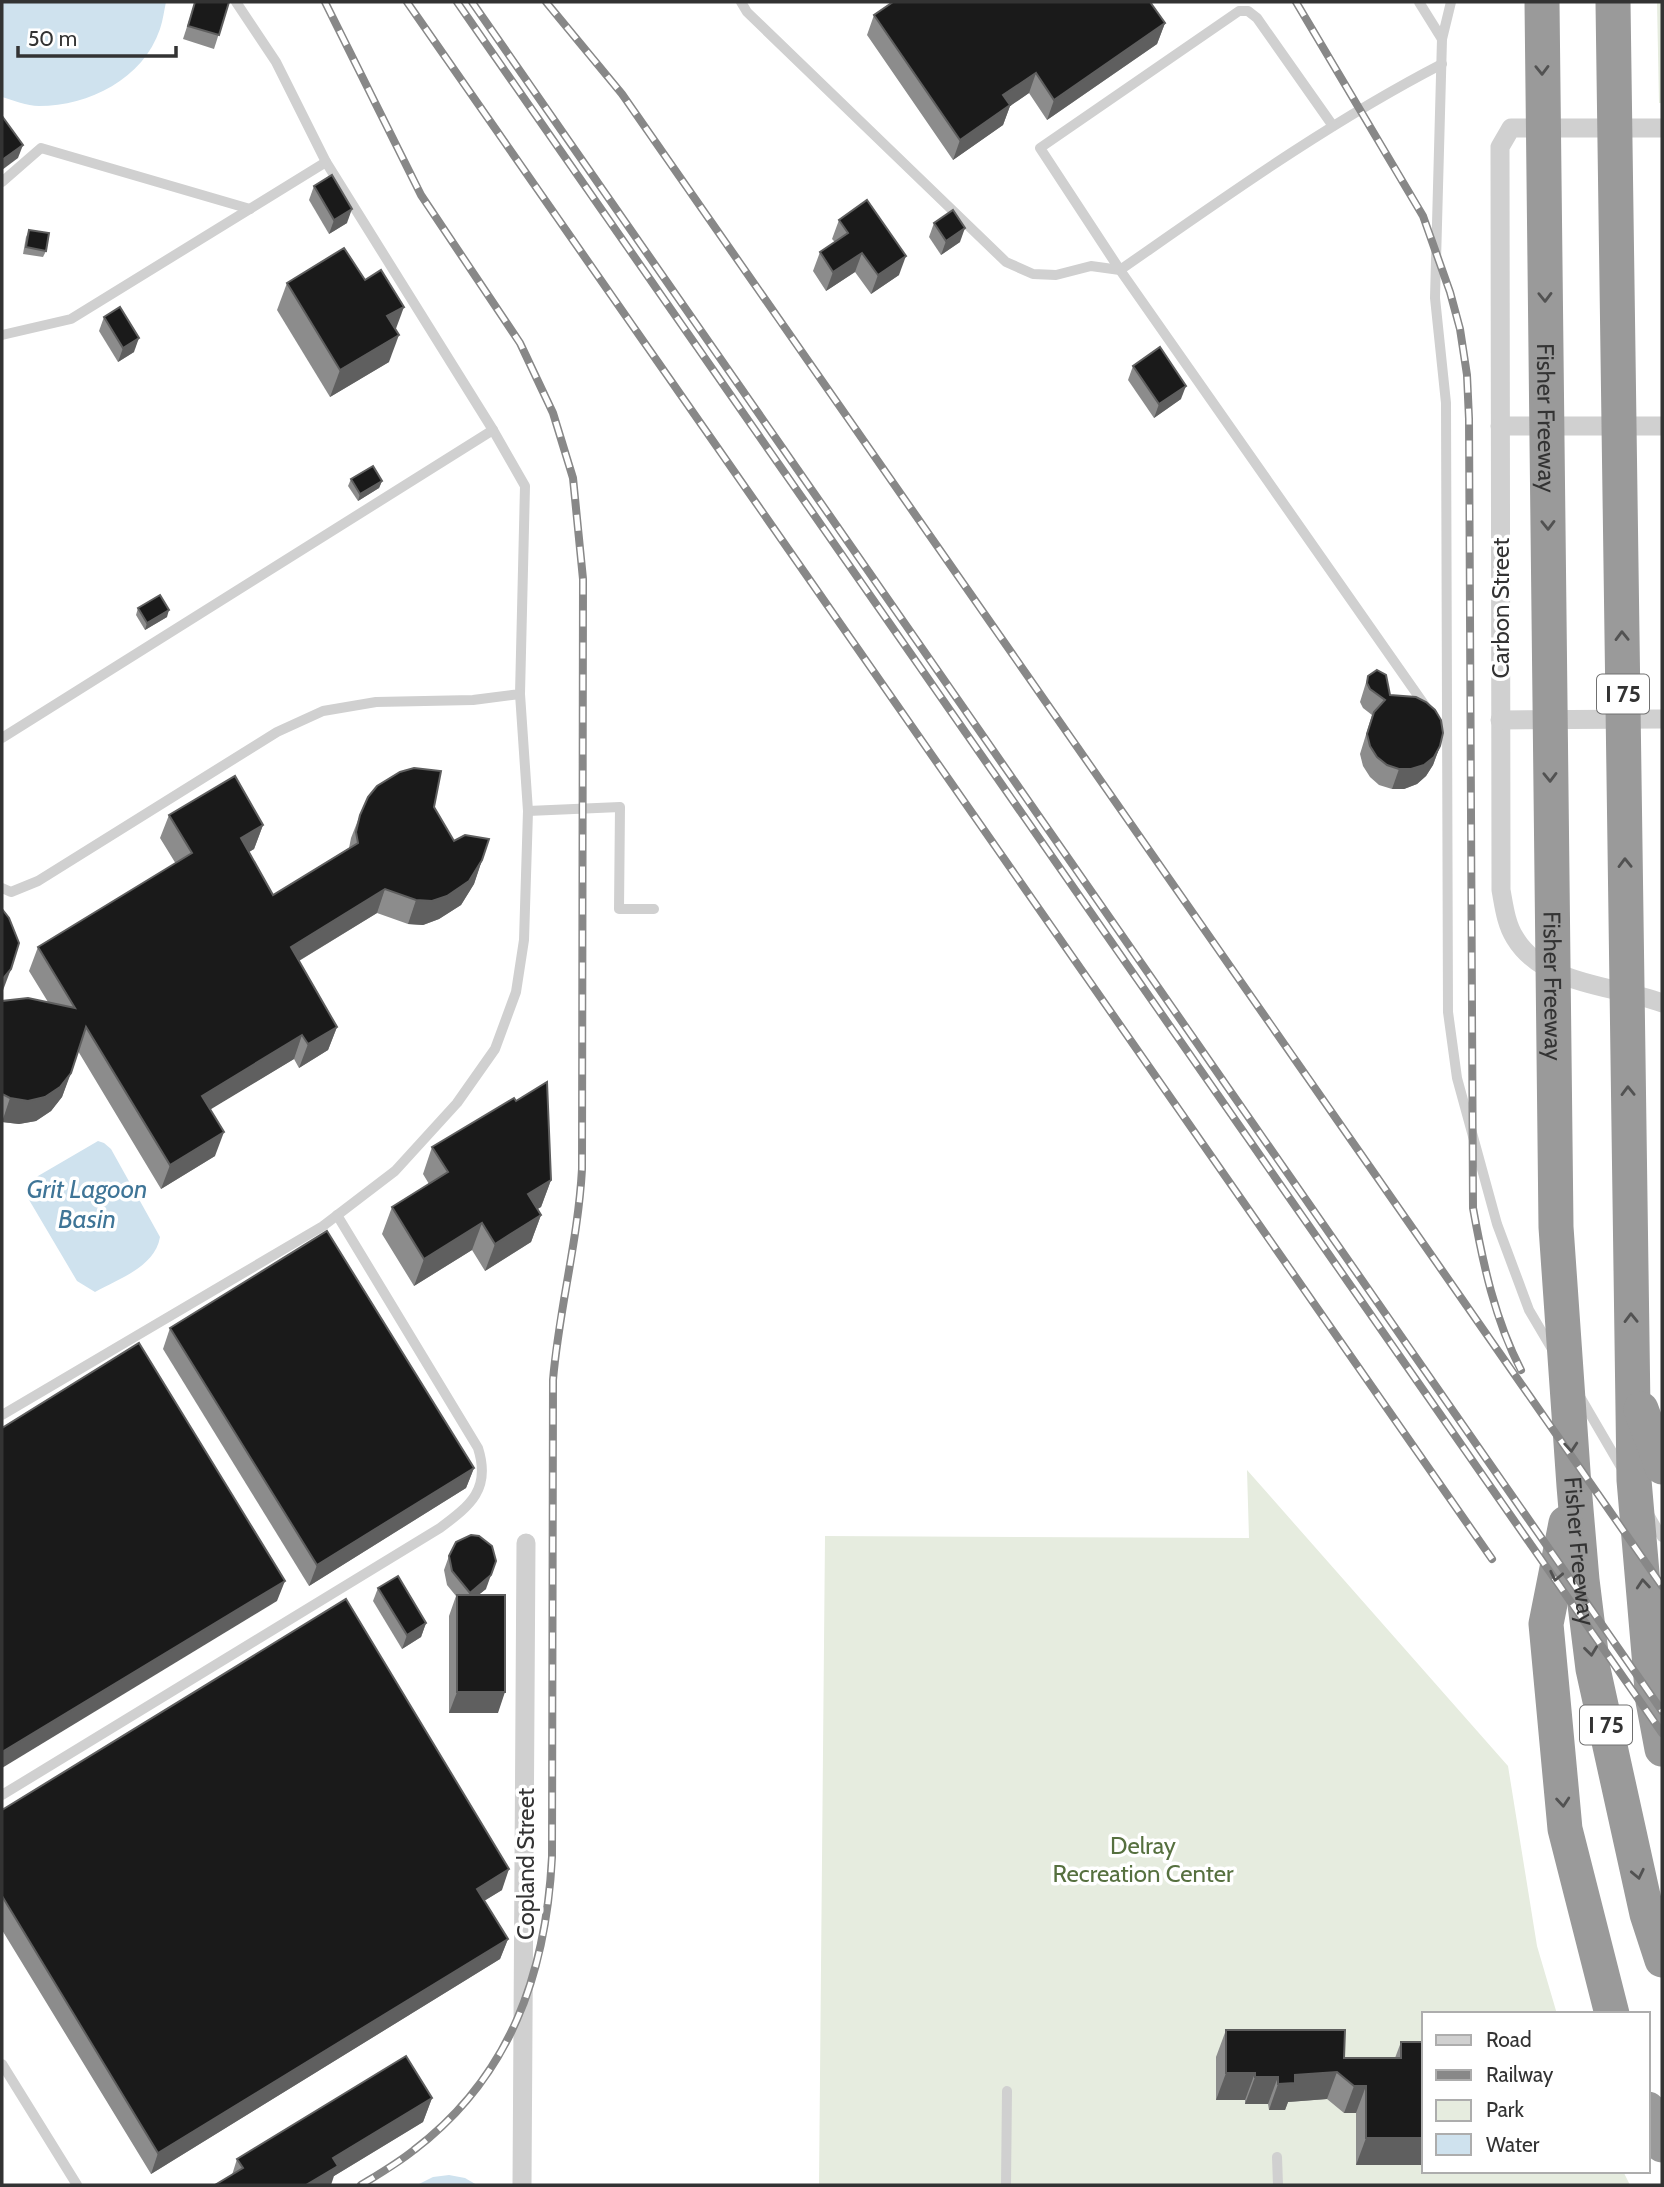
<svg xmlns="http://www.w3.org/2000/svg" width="1664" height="2187" font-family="Cabin,sans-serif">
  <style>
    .green { fill: #e6ecdf }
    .water { fill: #cfe2ee }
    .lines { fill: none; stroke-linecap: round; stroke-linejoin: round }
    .service { stroke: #d0d0d0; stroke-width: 10 }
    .minor { stroke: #d0d0d0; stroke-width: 19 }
    .motorway { stroke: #9a9a9a; stroke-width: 35 }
    .rail-casing { stroke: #888; stroke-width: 8 }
    .rail { stroke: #fff; stroke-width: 5; stroke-dasharray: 16; stroke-linecap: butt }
    .wall { fill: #8c8c8c }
    .shaded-wall { fill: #5f5f5f }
    .building { fill: #1a1a1a; stroke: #5f5f5f; stroke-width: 2 }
    .oneway { stroke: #525252 }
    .labels { text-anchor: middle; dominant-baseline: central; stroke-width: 7; stroke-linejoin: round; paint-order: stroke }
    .shield { fill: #fff; stroke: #707070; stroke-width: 2 }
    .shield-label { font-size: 23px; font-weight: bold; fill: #333 }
    .street-label { font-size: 24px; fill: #333; stroke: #fff }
    .park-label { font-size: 24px; fill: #56703f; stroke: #fff }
    .water-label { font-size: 26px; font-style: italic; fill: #3f7597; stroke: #fff }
  </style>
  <rect width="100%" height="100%" fill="#fff"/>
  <g class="green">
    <polygon points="1657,2 1662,2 1662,103 1659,103"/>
    <polygon points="1247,1470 1508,1766 1537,1946 1557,2014 1424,2014 1424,2171 1623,2171 1630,2185 819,2185 825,1536 1249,1538"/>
  </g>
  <g class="water">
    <path d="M2,2H166C164,11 163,20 160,29C143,79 89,106 39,106C27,106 13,100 2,97Z"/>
    <path d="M98,1141L104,1143L111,1149L160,1237C155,1267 118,1279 95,1292L77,1281L25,1193L38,1176Z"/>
    <polygon points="449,2175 465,2178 477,2185 417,2185 433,2177"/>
  </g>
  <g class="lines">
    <g class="service">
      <polyline points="236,2 276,62 326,162"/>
      <path d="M741,2L747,12L1006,262L1033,274L1056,275L1091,266L1120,270C1225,197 1328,123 1442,64"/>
      <polyline points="1419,2 1442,39"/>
      <polyline points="1451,2 1442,39 1435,298 1446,403 1448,1012 1457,1078 1497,1224 1529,1310 1552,1349"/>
      <polyline points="1333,126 1257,18 1248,11 1239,11 1040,148 1120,270 1426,707"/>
      <polyline points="2,182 41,148 250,209"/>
      <polyline points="2,335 71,319 326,162 493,430 2,738"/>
      <polyline points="528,811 620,807 619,909 654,909"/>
      <polyline points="2,888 11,892 38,881 277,732 323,711 376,702 473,700 520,694 525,486 493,430"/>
      <polyline points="1579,1395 1621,1467"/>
      <polyline points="2,1415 323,1226 395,1171 457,1103 495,1049 516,992 524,940 528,811 520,694"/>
      <polyline points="1650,1516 1662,1537"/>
      <path d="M2,1795L440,1528C471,1505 491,1489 478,1448L337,1215"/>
      <polyline points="2,2064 77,2185"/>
      <polyline points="1277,2157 1278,2185"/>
      <polyline points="1006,2185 1007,2091"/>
    </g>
    <g class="minor">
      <path d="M1662,128H1511L1500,147L1501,890C1504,906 1506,924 1515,938C1544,986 1615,985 1662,1003"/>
      <polyline points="1500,426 1662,426"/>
      <polyline points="1500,720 1662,719"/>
      <polyline points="522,2185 526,1543"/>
    </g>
    <g class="motorway">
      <path id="s1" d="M1542,2L1556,1227L1574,1486L1582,1580L1593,1669L1647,1914L1662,1960"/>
      <polyline points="1613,2 1634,1480 1653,1701 1662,1749"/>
      <polyline points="1641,1409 1662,1467"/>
      <polyline points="1566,1523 1546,1624 1565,1829 1612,2014"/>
      <polyline points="1648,2109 1662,2145"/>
    </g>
    <g class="rail-casing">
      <g id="rail">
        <path d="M325,2L421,195L520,343L553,413L573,478L583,579L582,1169C578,1241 559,1309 553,1380L552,1857C546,1974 510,2077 414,2150C398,2163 379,2174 361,2185"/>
        <polyline points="407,2 1492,1559"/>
        <polyline points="457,2 1662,1733"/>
        <polyline points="472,2 1662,1711"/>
        <polyline points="546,2 622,94 1662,1586"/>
        <path d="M1296,2L1423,216L1450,292L1460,329L1467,375L1469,419L1473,1208C1483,1264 1495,1320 1521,1370"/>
      </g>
    </g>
    <use href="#rail" class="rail"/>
  </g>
  <g class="wall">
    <polygon points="195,2 229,2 214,49 183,39"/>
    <polygon points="893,2 1155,2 1151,4 1165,23 1157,44 1047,120 1029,93 1010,106 1003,125 953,160 867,35 874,15"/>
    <polygon points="314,186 347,223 329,234 309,200"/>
    <polygon points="839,220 899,275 871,294 855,272 826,291 813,271 820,252 835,242 832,239"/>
    <polygon points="934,223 960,242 941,255 929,237"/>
    <polygon points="29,230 46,251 43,257 23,254 26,237"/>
    <polygon points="287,283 389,362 330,397 277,310"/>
    <polygon points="104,317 134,352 118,362 99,331"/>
    <polygon points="1133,366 1181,399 1154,418 1128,380"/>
    <polygon points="351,479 382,481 379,488 358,501 348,486"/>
    <polygon points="138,608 167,617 145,630 136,615"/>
    <polygon points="1368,676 1390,695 1440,746 1433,765 1426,776 1417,784 1404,789 1392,789 1379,785 1370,777 1363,766 1360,754 1372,715 1363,708 1360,702"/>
    <polygon points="434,807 454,841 482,860 474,884 461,905 439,919 423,925 408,924 377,913 299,961 337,1027 328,1050 299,1068 294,1059 210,1109 215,1156 161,1189 78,1051 62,1097 51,1111 36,1121 19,1124 2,1122 2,1001 48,1002 29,971 38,947 176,864 160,838 169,815 263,825 254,849 249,852 273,895 349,848 351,838 360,815"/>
    <polygon points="432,1147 551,1180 541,1207 537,1209 541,1215 531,1242 485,1271 472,1250 414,1286 382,1234 392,1207 429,1184 423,1174"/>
    <polygon points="170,1328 474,1468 466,1488 309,1586 163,1349"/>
    <polygon points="449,1556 486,1589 478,1595 498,1713 449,1713 449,1616 456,1596 447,1585 444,1570"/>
    <polygon points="378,1588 426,1623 421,1637 402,1649 373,1601"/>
    <polygon points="2,1810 502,1890 484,1901 508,1939 500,1959 151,2174 2,1930"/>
    <polygon points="1226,2030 1344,2058 1395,2058 1401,2042 1424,2057 1424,2161 1423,2165 1356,2165 1356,2113 1344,2113 1327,2099 1288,2102 1285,2110 1269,2110 1268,2104 1245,2104 1245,2100 1216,2100 1216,2057"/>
    <polygon points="432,2098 423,2122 334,2176 232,2175 237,2159"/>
  </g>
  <g class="shaded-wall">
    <polygon points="1165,23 1157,44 1047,120 1054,100"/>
    <polygon points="1036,73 1029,93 1010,106 1003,125 953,160 960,140 1003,95"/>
    <polygon points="23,145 18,158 2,170 2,160"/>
    <polygon points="352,209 347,223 329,234 334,220"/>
    <polygon points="965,228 960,242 941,255 946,241"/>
    <polygon points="862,253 855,272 826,291 833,272"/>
    <polygon points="906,256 899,275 871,294 878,275"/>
    <polygon points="404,307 394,334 387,316"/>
    <polygon points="399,335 389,362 330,397 340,370"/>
    <polygon points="139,338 134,352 118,362 123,348"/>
    <polygon points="1186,386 1181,399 1154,418 1159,404"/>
    <polygon points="382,481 379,488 358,501 360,494"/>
    <polygon points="169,610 167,617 145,630 147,623"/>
    <polygon points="1440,746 1433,765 1426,776 1417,784 1404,789 1392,789 1399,769"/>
    <polygon points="263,825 254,849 232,862 241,838"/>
    <polygon points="482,860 474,884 461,905 439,919 423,925 408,924 416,900"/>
    <polygon points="385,889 377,913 282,971 291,947"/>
    <polygon points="11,969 2,993 2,980"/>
    <polygon points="337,1027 328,1050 299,1068 308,1044"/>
    <polygon points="302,1035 294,1059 193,1120 202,1096"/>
    <polygon points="71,1073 62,1097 51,1111 36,1121 19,1124 2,1122 10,1098"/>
    <polygon points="224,1132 215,1156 161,1189 170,1165"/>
    <polygon points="551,1180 541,1207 518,1221 528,1194"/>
    <polygon points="541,1215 531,1242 485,1271 495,1244"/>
    <polygon points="482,1223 472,1250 414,1286 424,1259"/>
    <polygon points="474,1468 466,1488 309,1586 317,1565"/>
    <polygon points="496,1561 486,1589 465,1606 470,1593"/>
    <polygon points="285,1581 277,1601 2,1768 2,1752"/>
    <polygon points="426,1623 421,1637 402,1649 407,1635"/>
    <polygon points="457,1692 505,1692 498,1713 449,1713"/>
    <polygon points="509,1869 502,1890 469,1910 477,1889"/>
    <polygon points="508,1939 500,1959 151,2174 158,2153"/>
    <polygon points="1337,2072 1327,2099 1288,2102 1285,2110 1269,2110 1278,2084 1295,2075"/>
    <polygon points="1226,2073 1255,2073 1245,2100 1216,2100"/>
    <polygon points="1255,2077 1278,2077 1268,2104 1245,2104"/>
    <polygon points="1354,2086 1366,2086 1356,2113 1344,2113"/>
    <polygon points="432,2098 423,2122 334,2176 331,2185 306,2185 333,2158"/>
    <polygon points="1366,2138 1424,2138 1424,2161 1423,2165 1356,2165"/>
  </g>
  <g class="building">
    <polygon points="195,2 229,2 219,35 188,26"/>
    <polygon points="893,2 1150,2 1165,23 1054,100 1036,73 1003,95 1010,105 960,140 874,15"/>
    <polygon points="2,116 23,145 2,160"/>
    <polygon points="332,175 352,209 334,220 314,186"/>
    <polygon points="867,200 906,256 878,275 862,253 833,272 820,252 848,233 839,220"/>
    <polygon points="953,210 965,228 946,241 934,223"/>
    <polygon points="29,230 49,233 46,251 26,247"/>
    <polygon points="344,248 365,280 381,270 404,307 387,316 399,335 340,370 287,283"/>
    <polygon points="120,307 139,338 123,348 104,317"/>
    <polygon points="1160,347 1186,386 1159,404 1133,366"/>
    <polygon points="373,466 382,481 360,494 351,479"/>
    <polygon points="160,595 169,610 147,623 138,608"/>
    <polygon points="1377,670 1386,675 1390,695 1416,697 1426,702 1435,710 1441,720 1443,733 1440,746 1434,757 1424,765 1411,769 1399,769 1387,765 1377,757 1370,746 1367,734 1374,712 1385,700 1370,689 1367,683 1368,676"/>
    <polygon points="414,768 441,771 434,807 454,841 465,835 489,839 482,860 469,881 447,896 432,901 416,900 385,889 291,947 337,1027 308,1044 302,1035 202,1096 224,1132 170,1165 86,1027 71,1073 60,1087 45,1097 28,1101 10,1098 2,1094 2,1001 28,998 75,1008 38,947 192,853 169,815 235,776 263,825 241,838 273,895 358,843 356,832 360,815 368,797 377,786 400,772"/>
    <polygon points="2,909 9,918 19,943 11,969 2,980"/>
    <polygon points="547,1082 551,1180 528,1194 541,1215 495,1244 482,1223 424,1259 392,1207 448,1172 432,1147 514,1098 516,1101"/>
    <polygon points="327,1231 474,1468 317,1565 170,1328"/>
    <polygon points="139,1343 285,1581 2,1752 2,1428"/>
    <polygon points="471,1535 479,1536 492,1546 496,1561 491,1575 470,1593 452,1571 449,1556 456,1542"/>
    <polygon points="398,1576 426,1623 407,1635 378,1588"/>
    <rect x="457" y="1595" width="48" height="97"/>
    <polygon points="346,1599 509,1869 477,1889 508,1939 158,2153 2,1896 2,1810"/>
    <polygon points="1226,2030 1345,2030 1344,2058 1401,2058 1401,2042 1423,2042 1424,2138 1366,2138 1366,2086 1354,2086 1337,2072 1295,2075 1295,2083 1278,2084 1278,2077 1255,2077 1255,2073 1226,2073"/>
    <polygon points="406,2056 432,2098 333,2158 338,2166 306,2185 215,2185 243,2168 237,2159"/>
  </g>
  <defs><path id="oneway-chevron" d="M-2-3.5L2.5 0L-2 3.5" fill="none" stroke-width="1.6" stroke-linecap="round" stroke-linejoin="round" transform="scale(1.75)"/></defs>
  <g class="oneway">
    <use href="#oneway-chevron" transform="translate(1542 70) rotate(89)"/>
    <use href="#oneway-chevron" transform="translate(1545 297) rotate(89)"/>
    <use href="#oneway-chevron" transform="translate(1548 525) rotate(89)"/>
    <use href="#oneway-chevron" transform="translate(1622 636) rotate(-91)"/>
    <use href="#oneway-chevron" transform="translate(1550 777) rotate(89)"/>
    <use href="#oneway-chevron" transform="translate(1625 863) rotate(-91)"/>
    <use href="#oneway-chevron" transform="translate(1628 1091) rotate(-91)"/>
    <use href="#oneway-chevron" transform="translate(1631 1318) rotate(-91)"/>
    <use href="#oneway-chevron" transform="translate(1571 1447) rotate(86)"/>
    <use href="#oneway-chevron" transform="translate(1556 1576) rotate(102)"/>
    <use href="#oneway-chevron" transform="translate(1643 1584) rotate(-95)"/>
    <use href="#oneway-chevron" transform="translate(1591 1651) rotate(83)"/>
    <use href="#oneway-chevron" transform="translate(1563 1802) rotate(85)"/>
    <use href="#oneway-chevron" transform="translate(1638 1874) rotate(78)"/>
  </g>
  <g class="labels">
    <g class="shield">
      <rect x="1597" y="674.5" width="52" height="39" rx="5"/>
      <rect x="1580" y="1705.5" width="52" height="39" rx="5"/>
    </g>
    <g class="shield-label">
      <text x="1623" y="694">I 75</text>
      <text x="1606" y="1725">I 75</text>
    </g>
    <g class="street-label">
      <text stroke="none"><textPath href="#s1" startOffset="416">Fisher Freeway</textPath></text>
      <text transform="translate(1500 608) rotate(-90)">Carbon Street</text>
      <text stroke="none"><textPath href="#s1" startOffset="984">Fisher Freeway</textPath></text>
      <text stroke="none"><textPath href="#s1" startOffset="1550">Fisher Freeway</textPath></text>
      <text transform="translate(525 1864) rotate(-90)">Copland Street</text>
    </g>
    <g class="park-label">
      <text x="1143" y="1845">Delray<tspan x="1143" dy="28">Recreation Center</tspan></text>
    </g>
    <g class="water-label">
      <text x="87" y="1189">Grit Lagoon<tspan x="87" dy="30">Basin</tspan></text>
    </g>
  </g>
  <rect width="1664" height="2187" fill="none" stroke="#333333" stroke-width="7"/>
  <rect x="1422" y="2012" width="228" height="161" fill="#ffffff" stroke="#adadad" stroke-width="2"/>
  <rect x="1436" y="2035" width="35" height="10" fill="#d0d0d0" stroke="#adadad" stroke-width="2"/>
  <text x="1486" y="2047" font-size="21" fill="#333333">Road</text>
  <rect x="1436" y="2070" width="35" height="10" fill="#888888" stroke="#adadad" stroke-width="2"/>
  <text x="1486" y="2082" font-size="21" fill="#333333">Railway</text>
  <rect x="1436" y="2100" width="35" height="21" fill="#e6ecdf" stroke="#adadad" stroke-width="2"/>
  <text x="1486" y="2117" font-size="21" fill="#333333">Park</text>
  <rect x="1436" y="2134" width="35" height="21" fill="#cfe2ee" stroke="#adadad" stroke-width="2"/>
  <text x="1486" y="2152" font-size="21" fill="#333333">Water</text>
  <path d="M18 46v10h158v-10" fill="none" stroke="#333333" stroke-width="3.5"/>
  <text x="28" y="46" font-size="21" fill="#333333" stroke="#ffffff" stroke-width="5" paint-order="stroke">50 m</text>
</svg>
